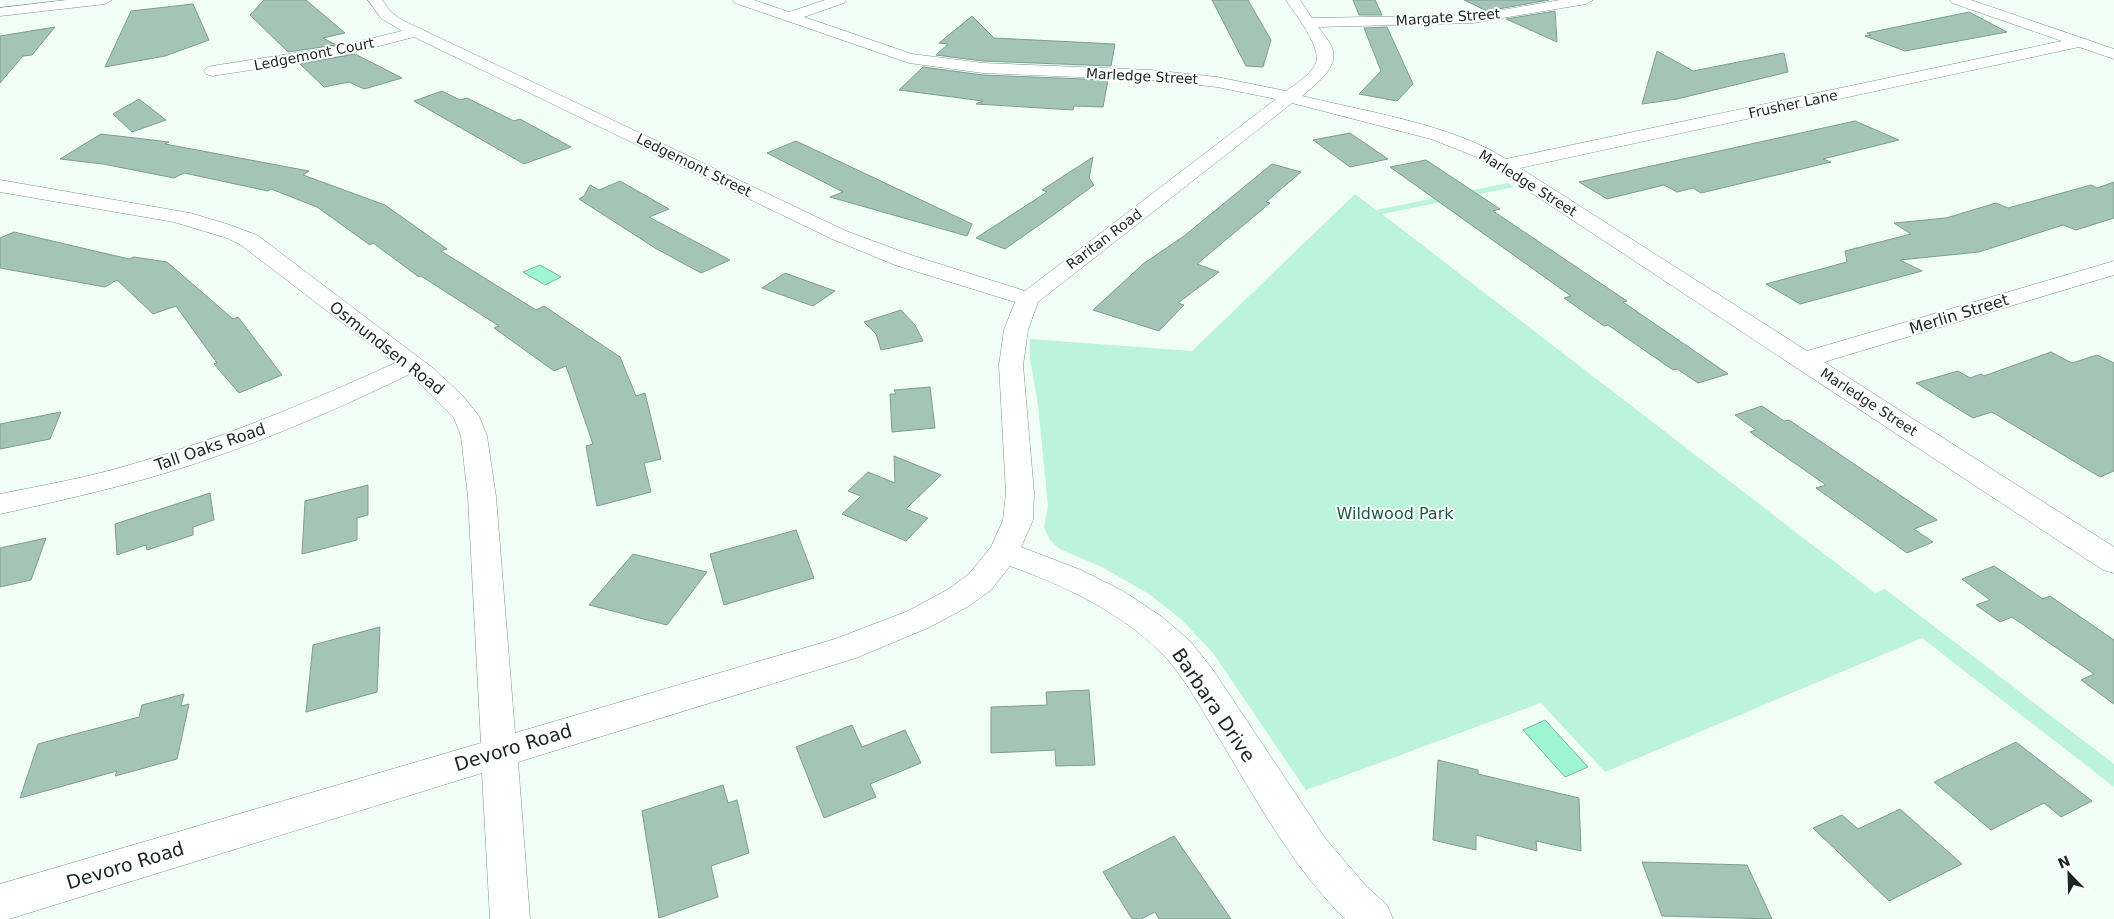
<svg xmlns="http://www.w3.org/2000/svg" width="2114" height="919" font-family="'DejaVu Sans',sans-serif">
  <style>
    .green { fill: #bcf3dc }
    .water { fill: #9df5d2; stroke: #76b79d }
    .building { fill: #a3c4b6; stroke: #7e9e90 }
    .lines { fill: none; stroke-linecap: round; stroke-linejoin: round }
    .street-casing { stroke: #769789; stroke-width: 1 }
    .street { fill: #fff; fill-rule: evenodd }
    .labels { text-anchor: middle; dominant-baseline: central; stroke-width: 4; stroke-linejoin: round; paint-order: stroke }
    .far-street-label { font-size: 14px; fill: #1a2722; stroke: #fff }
    .street-label { font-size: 16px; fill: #1a2722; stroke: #fff }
    .park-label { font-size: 16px; fill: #175b46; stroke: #fff }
    .near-street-label { font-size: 19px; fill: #1a2722; stroke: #fff }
  </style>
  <rect width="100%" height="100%" fill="#f1fef8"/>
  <polygon class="green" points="1508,183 1514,187 1382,214 1875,593 1885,589 2114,764 2114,787 1922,638 1605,772 1541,703 1306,790 1213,653 1182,620 1149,594 1102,567 1060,549 1050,540 1044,527 1048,506 1038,405 1030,359 1030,339 1192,351 1355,194 1376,210"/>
  <g class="water">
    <polygon points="540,265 561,277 545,285 523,272"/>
    <polygon points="1545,720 1588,767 1565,777 1523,730"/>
  </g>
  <g class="building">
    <polygon points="264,0 306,0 345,33 323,38 336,45 288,52 250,15"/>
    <polygon points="1212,0 1248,0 1271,40 1263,67 1246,66"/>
    <polygon points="1353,0 1375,0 1382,15 1359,15"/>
    <polygon points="1464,0 1549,0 1487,11"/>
    <polygon points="193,4 209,40 165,56 105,67 131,11"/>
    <polygon points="1555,11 1557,42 1506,19"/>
    <polygon points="1969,12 2007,32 1905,51 1865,36 1871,35 1867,33"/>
    <polygon points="972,16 994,38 1115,44 1111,66 983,61 936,55 948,44 939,43"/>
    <polygon points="55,27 32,55 23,56 0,83 0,36"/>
    <polygon points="1387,27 1413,84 1397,101 1359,94 1381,71 1364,28"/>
    <polygon points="1657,51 1693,71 1784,53 1788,72 1677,99 1642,104"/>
    <polygon points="355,54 402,78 364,89 349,82 324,87 300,64"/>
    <polygon points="923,67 983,75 1108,80 1103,107 1074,106 1073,110 976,104 983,101 899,90"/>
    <polygon points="442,91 460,100 467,98 514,121 520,119 571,147 524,164 414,101"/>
    <polygon points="139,99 166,120 132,132 113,114"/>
    <polygon points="1855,121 1899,140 1823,159 1831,162 1701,193 1693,188 1677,192 1664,185 1607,199 1579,182"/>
    <polygon points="1350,133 1388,159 1350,167 1313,140"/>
    <polygon points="101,134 169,142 165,144 309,171 303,175 385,205 447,249 441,251 536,310 544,306 620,357 636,396 645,393 661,459 644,463 651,492 597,506 586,446 593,444 566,366 554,371 494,328 499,326 421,276 419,277 373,243 370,245 317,207 271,189 268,191 184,173 174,178 103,164 60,159"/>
    <polygon points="796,141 972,224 967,236 830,197 843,192 767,153"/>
    <polygon points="1093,157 1089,178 1094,185 1052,216 1005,249 976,238 1047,192 1042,190"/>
    <polygon points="1426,160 1500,209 1493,211 1627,301 1623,302 1728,374 1698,383 1677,369 1673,370 1608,325 1604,326 1564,298 1571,296 1390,167"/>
    <polygon points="1272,164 1301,172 1266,202 1270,203 1197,264 1219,272 1178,303 1184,305 1159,331 1093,310 1143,264 1184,236"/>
    <polygon points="620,181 669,209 649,217 730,260 701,273 655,248 579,199 584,196 590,185 599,190"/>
    <polygon points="2114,182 2114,218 2076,230 2063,225 1979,252 1900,260 1922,271 1800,304 1766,284 1847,262 1845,251 1911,234 1894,223 1946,218 1996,203 2008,208 2091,185 2097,188"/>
    <polygon points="14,232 129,259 134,257 167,262 233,319 238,317 282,375 239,393 214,364 217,363 176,306 153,314 117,280 105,287 0,268 0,238"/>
    <polygon points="785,273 835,291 813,306 762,288"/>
    <polygon points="901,310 915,325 923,341 881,350 876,334 864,322"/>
    <polygon points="2051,352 2072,363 2097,355 2114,363 2114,471 2100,477 1992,412 1973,418 1916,383 1958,371 1970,378 1981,374 1984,376"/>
    <polygon points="930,387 935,428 892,432 890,394 896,394 894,390"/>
    <polygon points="1762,406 1784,421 1789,420 1937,520 1914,529 1933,542 1907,553 1816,488 1826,485 1750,432 1756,430 1735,415"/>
    <polygon points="61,412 50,439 0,449 0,424"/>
    <polygon points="894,456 941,475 906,509 928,518 906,541 842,514 861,496 848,491 868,472 895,483"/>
    <polygon points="368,485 368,515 357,518 357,540 302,554 305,501"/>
    <polygon points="210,493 214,520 193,527 193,535 147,550 146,545 117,555 115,524"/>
    <polygon points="796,530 814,578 724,605 710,554"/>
    <polygon points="46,538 31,580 0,587 0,548"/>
    <polygon points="633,554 707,572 667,625 589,605"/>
    <polygon points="1994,566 2043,599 2050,596 2114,640 2114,704 2081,680 2094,674 2012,617 2000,622 1976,605 1990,600 1962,579"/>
    <polygon points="380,627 377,692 306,712 313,645"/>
    <polygon points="1089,690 1095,765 1056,766 1055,750 991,753 991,707 1047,705 1046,692"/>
    <polygon points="184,694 181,706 189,704 177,759 115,776 117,771 20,798 38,744 139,717 142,705"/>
    <polygon points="852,725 862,747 905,730 921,763 870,784 876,797 824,818 796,747"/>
    <polygon points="2016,742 2092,801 2061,817 2044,803 1991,830 1934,782"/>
    <polygon points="1438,760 1478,770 1478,774 1579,798 1581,851 1536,841 1537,851 1476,835 1476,850 1433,840"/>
    <polygon points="723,785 728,803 737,800 749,853 711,866 718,897 659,918 642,811"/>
    <polygon points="1900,809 1962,864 1889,901 1813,828 1842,815 1858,829"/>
    <polygon points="1174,836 1231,919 1159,919 1155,912 1141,919 1132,919 1103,872"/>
    <polygon points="1642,862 1747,865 1772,919 1662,916"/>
  </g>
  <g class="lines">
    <g class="street-casing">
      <g id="street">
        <polygon points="67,0 112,0 105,4 0,16 0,8"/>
        <path d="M368,0H382L391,12L402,20L846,231L911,255L1025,291L1276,99L1217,87L1151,80L983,73L909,63L735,3L733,0H754L789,12L825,0H846L844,3L804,17L912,54L983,63L1151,70L1217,77L1286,91C1296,84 1309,76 1315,65C1324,49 1295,14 1286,0H1300L1312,18L1473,15L1560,0H1593L1586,4L1473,23L1318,27C1323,34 1329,40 1332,48C1340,67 1315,85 1302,96C1364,111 1453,125 1506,159L2062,41L1952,3L1950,0H1971L2114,49V59L2079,47L1520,168L1807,351L2114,261V275L1824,362L2114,547V573L2103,570L1477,157L1431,139L1292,103L1038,302L1028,330L1023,365L1034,493L1033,520L1021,547L1081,570L1123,591L1162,617L1190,641L1213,670L1325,838L1365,885L1387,905L1393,919H1345C1291,866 1255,797 1216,733C1201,708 1187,682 1168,660C1127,615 1066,586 1010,566L991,590L969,606L930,627L856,658L518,762L530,919H490L482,773L9,919H0V884L481,743L468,497L461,436L454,418L410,374C338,409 264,441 188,466C126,486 63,500 0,514V494C45,485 90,477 133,464C223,438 310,402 395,363L241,245L227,238L174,222L0,192V180L190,213L227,224L257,235L434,369L462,395L479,416L487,436L496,497L515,733L835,639L908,611L947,590L969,574L991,547L1003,520L1006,493L999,365L1004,330L1015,302L895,265L832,239L414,37L340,56L212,76L206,74L204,71L206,68L212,66L340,46L402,31L381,18Z"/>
      </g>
    </g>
    <use href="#street" class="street"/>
  </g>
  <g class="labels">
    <g class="far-street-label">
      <text transform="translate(1448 17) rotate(-4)">Margate Street</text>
      <text transform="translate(314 54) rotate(-11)">Ledgemont Court</text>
      <text transform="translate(1142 76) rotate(3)">Marledge Street</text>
      <text transform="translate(1793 104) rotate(-12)">Frusher Lane</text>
      <text transform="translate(694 165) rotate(26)">Ledgemont Street</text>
      <text transform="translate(1528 183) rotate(32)">Marledge Street</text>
      <text transform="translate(1104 239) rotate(-37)">Raritan Road</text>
      <text transform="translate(1869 402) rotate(33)">Marledge Street</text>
    </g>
    <g class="street-label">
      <text transform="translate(1959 314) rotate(-17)">Merlin Street</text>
      <text transform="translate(387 348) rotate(38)">Osmundsen Road</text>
      <text transform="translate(210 447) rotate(-19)">Tall Oaks Road</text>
    </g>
    <g class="park-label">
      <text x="1395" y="513">Wildwood Park</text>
    </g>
    <g class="near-street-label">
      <text transform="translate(1214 705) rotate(56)">Barbara Drive</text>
      <text transform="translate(513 747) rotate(-17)">Devoro Road</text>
      <text transform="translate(125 865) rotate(-17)">Devoro Road</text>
    </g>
  </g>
  <g transform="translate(2069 874) rotate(337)" stroke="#ffffff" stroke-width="4" paint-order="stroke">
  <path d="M0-4L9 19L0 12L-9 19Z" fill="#1a2722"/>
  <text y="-8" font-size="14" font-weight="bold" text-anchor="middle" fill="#1a2722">N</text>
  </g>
</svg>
